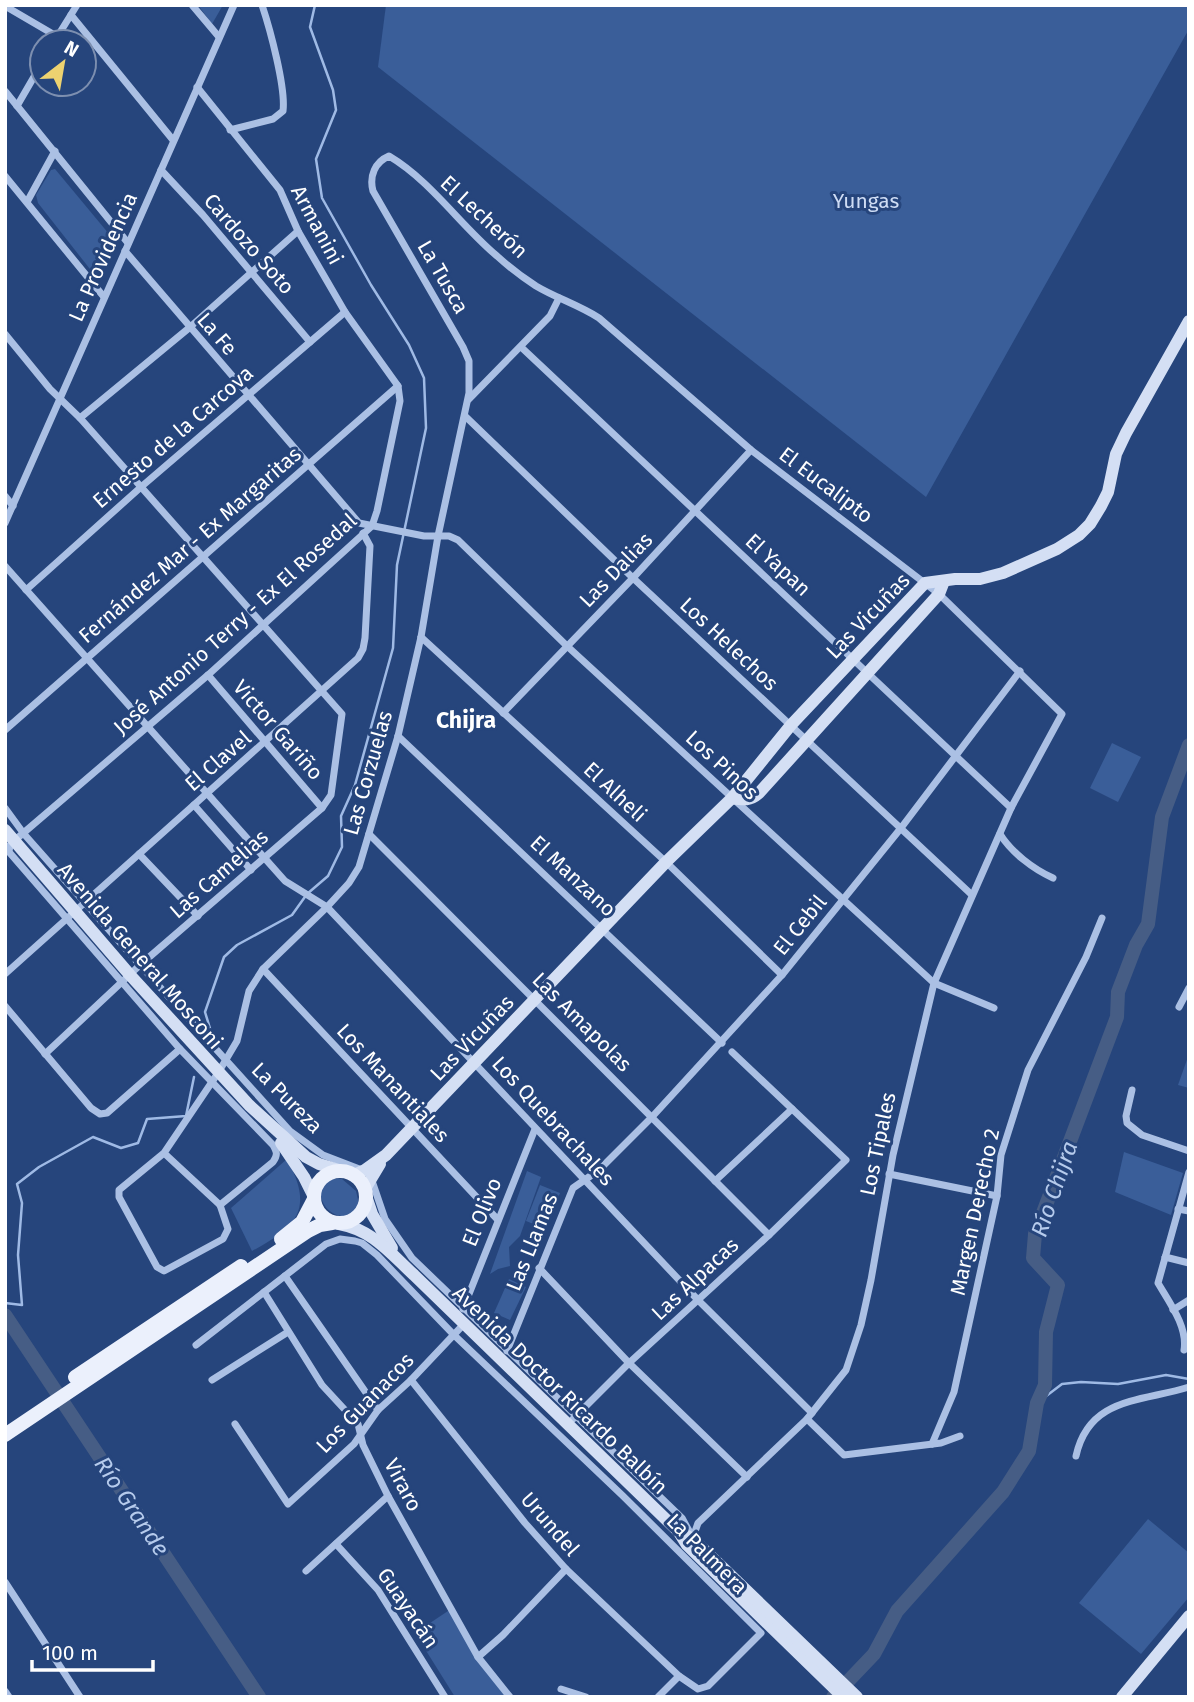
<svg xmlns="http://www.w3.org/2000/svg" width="1194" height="1702" font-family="'Fira Sans',sans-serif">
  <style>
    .green { fill: #3a5e99 }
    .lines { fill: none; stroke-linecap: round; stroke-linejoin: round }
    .stream { stroke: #9fbae5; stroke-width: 2.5 }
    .river { stroke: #465d85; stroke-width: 14 }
    .street { stroke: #abc0e4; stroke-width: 7 }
    .secondary { stroke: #d4dff4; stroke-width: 12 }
    .primary { stroke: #ebf0fc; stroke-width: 14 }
    .labels { text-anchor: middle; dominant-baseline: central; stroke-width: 6; stroke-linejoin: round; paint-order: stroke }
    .park-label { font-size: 21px; fill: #cedcf4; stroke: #26457c }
    .street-label { font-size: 21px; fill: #fff; stroke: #26457c }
    .neighbourhood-label { font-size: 23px; font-weight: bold; fill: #fff; stroke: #26457c }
    .water-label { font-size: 23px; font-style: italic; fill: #b6cbec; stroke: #26457c }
  </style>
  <rect width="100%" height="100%" fill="#26457c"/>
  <g class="green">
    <polygon points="198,5 223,5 212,24"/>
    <polygon points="386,5 1189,5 1189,29 926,497 378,67"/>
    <polygon points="55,169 114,240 115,246 100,277 97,278 38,203 36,195 51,170"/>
    <polygon points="1112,743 1141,757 1118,802 1090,788"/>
    <polygon points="1189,1054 1189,1088 1178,1085"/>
    <polygon points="1124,1152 1183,1173 1171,1215 1115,1192"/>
    <path d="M287,1159C314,1209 298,1226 252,1251L231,1208Z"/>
    <polygon points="527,1171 541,1177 520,1236 509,1247 510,1266 498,1269 490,1274"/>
    <path d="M329,1178L342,1179L356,1191L359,1204L354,1214C336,1222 319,1207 320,1188Z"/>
    <polygon points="540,1185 560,1193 546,1229 526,1221"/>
    <polygon points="509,1279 526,1287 510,1320 494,1313"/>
    <polygon points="1148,1519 1189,1553 1189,1597 1141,1654 1079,1603"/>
    <polygon points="451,1609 506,1697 455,1697 415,1633"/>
  </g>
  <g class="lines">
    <g class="stream">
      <polyline points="212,1035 205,1012 224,957 237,945 292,915 307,894 328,876 342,847 341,816 355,785 393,648 397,565 426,428 424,378 409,345 371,285 322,198 316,159 336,110 333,90 310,27 315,5"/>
      <polyline points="5,1303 22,1305 18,1255 22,1203 17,1184 39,1167 93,1137 121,1148 138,1143 147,1119 186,1116 194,1077"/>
      <polyline points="1037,1403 1062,1384 1081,1382 1118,1384 1166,1375 1189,1379"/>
    </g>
    <g class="river">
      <polyline points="5,1315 259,1697"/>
      <polyline points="833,1697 874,1654 897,1611 1003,1492 1029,1451 1037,1403 1045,1385 1046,1332 1058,1285 1033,1258 1035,1234 1117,1017 1118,992 1136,945 1148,924 1162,817 1189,745"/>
    </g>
    <g class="street">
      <polyline points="192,5 219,37"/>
      <polyline points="5,6 58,37"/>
      <polyline points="71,15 173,140"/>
      <polyline points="54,42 77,5"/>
      <path d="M197,87L280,190L298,231L345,312L398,386L400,401L377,511L372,526L208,675L14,841L10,845L9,852L180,1049L273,1145C277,1152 278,1155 273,1162L220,1205"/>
      <polyline points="5,91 128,243"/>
      <polyline points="17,106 42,63"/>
      <path d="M230,130L273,119L283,111C286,88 270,29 262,5"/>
      <polyline points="161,170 203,215 310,342"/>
      <polyline points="5,176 104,297"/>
      <polyline points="27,202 55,151"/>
      <polyline points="125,251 359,523 424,536 449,536 458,540 567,646 934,983 994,1008"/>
      <polyline points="5,334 50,389 80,418 342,714 331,795 322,808 140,965 45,1054"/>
      <polyline points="521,347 1011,808"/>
      <polyline points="469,399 550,316 559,298"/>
      <polyline points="465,416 633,578 972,895"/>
      <polyline points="80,418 189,328 298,231"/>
      <polyline points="5,496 13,506"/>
      <polyline points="5,523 234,5"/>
      <polyline points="5,566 285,881 327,907 698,1300 812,1413"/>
      <polyline points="26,590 141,487 345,312"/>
      <polyline points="421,637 666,862 782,975"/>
      <polyline points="208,675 322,808"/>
      <polyline points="503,713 633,578 751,450"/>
      <polyline points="5,730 398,386"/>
      <polyline points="398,736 722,1043"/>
      <polyline points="194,805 251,870"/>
      <polyline points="5,808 24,834 140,965 290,1131 323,1155 362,1170"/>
      <polyline points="369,834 769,1235"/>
      <path d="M1000,834C1011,852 1033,869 1053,878"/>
      <polyline points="139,854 198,916"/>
      <polyline points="263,969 498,1220"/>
      <polyline points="5,974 358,658 363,649 365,638 370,546 363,533"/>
      <polyline points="5,1006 91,1108 100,1114 107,1113 180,1049"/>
      <polyline points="1179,1007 1189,988"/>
      <polyline points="1132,1090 1126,1116 1127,1123 1142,1135 1189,1151"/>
      <path d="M164,1153L220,1205L228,1229L223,1239L164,1271L157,1267L119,1197V1190L164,1153L218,1073L237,1041L249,991L263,969L327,907L349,883L359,867L398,736L421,637L438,536L469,393V361L463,347L373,191C369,176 375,162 389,156C431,181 460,225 497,256C509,267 522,277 536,286C556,298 579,305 599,318L751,450L939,594L1062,714L1011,808L934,983L893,1155L871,1280L861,1325L846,1370L807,1419L698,1523L692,1540"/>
      <polyline points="889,1174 997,1196"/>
      <polyline points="371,1178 385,1219 412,1258 682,1518 693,1538"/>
      <polyline points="715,1181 792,1109"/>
      <polyline points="1178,1209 1189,1211"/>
      <polyline points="1165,1257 1189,1263"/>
      <polyline points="539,1268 629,1363 747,1477"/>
      <polyline points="285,1276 378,1410"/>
      <polyline points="264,1292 322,1385 358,1424 363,1445 388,1496 478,1657 510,1697"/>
      <polyline points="463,1309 535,1129"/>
      <polyline points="1173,1310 1189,1300"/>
      <polyline points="196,1345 326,1244 340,1239 355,1241 362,1243 377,1255 454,1335 623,1496 761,1633 708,1686 698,1689 679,1676 658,1697"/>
      <path d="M1184,1350C1188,1327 1169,1302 1158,1283L1189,1172"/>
      <polyline points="507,1351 573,1188 599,1170 652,1117 782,975 901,828 1020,671"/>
      <polyline points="212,1380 288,1332"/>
      <polyline points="411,1380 525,1523 566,1569 679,1676"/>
      <polyline points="573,1419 629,1363 769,1235 846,1160 732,1052"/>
      <polyline points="807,1419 844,1455 941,1443 960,1436"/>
      <polyline points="235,1424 288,1504 354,1444 378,1410 411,1380 464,1324"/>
      <polyline points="932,1444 954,1392 997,1196 1001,1155 1028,1070 1086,957 1102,918"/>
      <path d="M1076,1456C1089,1397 1141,1402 1189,1387"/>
      <polyline points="336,1544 378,1590 445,1697"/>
      <polyline points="306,1571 388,1496"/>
      <polyline points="5,1582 80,1697"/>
      <polyline points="478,1657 503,1635 566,1569"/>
      <polyline points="561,1689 586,1697"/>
      <polyline points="5,1691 9,1697"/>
    </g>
    <g class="secondary">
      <path d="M732,798C744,800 750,801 759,793L939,594L944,581"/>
      <polyline points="5,830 130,975 249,1105 306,1157 319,1164 345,1172"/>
      <polyline points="281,1143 304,1177 313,1195"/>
      <polyline points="354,1175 365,1170 386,1155 666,862 732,798 791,725 925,583 955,579 980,579 1003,573 1057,549 1079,535 1090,524 1101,506 1108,492 1116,454 1126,433 1189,321"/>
      <polyline points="365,1189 380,1164"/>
      <polyline points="366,1196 372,1214 392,1248"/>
      <path d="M339,1224C373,1230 390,1253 414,1275L679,1532L687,1545L843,1697"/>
      <polyline points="680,1532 693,1539 857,1697"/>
      <polyline points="1122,1697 1189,1616"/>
    </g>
    <g class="primary">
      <circle cx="340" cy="1197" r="26"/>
      <polyline points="281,1239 302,1222 313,1201"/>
      <polyline points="75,1377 241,1266"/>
      <polyline points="5,1435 308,1231 320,1225 332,1223"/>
    </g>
  </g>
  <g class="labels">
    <g class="park-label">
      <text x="866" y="201">Yungas</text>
    </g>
    <g class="street-label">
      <text transform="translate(484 217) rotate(43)">El Lecherón</text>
      <text transform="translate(317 225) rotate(62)">Armanini</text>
      <text transform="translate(249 244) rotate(49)">Cardozo Soto</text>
      <text transform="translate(103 257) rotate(-66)">La Providencia</text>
      <text transform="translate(443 277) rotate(60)">La Tusca</text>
      <text transform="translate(217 334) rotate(49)">La Fe</text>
      <text transform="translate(173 437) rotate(-41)">Ernesto de la Carcova</text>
      <text transform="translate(826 485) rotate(37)">El Eucalipto</text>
      <text transform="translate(190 545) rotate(-41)">Fernández Mar - Ex Margaritas</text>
      <text transform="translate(778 565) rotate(43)">El Yapan</text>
      <text transform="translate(616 570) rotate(-46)">Las Dalias</text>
      <text transform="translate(868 616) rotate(-46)">Las Vicuñas</text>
      <text transform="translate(235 624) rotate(-42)">José Antonio Terry - Ex El Rosedal</text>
      <text transform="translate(729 644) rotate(43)">Los Helechos</text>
      <text transform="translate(278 730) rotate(49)">Victor Gariño</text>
      <text transform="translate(218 761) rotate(-41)">El Clavel</text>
      <text transform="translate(722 765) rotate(43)">Los Pinos</text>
      <text transform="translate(368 773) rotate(-74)">Las Corzuelas</text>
      <text transform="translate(615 792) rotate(43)">El Alheli</text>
      <text transform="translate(219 874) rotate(-41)">Las Camelias</text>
      <text transform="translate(573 876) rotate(43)">El Manzano</text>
      <text transform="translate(800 925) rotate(-51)">El Cebil</text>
      <text transform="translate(140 956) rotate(49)">Avenida General Mosconi</text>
      <text transform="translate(582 1022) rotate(45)">Las Amapolas</text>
      <text transform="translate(472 1038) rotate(-46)">Las Vicuñas</text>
      <text transform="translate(393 1083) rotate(47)">Los Manantiales</text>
      <text transform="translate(287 1098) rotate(45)">La Pureza</text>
      <text transform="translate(553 1121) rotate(47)">Los Quebrachales</text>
      <text transform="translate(878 1144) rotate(-78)">Los Tipales</text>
      <text transform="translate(482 1212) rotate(-68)">El Olivo</text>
      <text transform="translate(975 1212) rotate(-78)">Margen Derecho 2</text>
      <text transform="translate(532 1242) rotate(-68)">Las Llamas</text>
      <text transform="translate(695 1279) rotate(-43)">Las Alpacas</text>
      <text transform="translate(560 1390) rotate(44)">Avenida Doctor Ricardo Balbín</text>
      <text transform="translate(365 1403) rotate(-46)">Los Guanacos</text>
      <text transform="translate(403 1485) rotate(62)">Viraro</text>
      <text transform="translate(550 1524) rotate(49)">Urundel</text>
      <text transform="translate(707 1554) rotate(45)">La Palmera</text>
      <text transform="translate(408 1608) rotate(56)">Guayacán</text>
    </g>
    <g class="neighbourhood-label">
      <text x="466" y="720">Chijra</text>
    </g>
    <g class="water-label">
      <text transform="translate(1054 1189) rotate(-71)">Río Chijra</text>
      <text transform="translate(132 1506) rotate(56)">Río Grande</text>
    </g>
  </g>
  <rect width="1194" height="1702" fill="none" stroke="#ffffff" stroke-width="14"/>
  <g transform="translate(63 63) rotate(31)"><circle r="33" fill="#26457c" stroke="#7d8fb0" stroke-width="2"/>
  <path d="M0-5L12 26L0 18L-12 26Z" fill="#edd270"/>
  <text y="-10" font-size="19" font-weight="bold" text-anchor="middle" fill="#ffffff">N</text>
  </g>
  <path d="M32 1660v10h121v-10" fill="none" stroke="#ffffff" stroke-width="3.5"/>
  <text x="42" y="1660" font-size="21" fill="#ffffff" stroke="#26457c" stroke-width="5" paint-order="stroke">100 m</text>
</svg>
